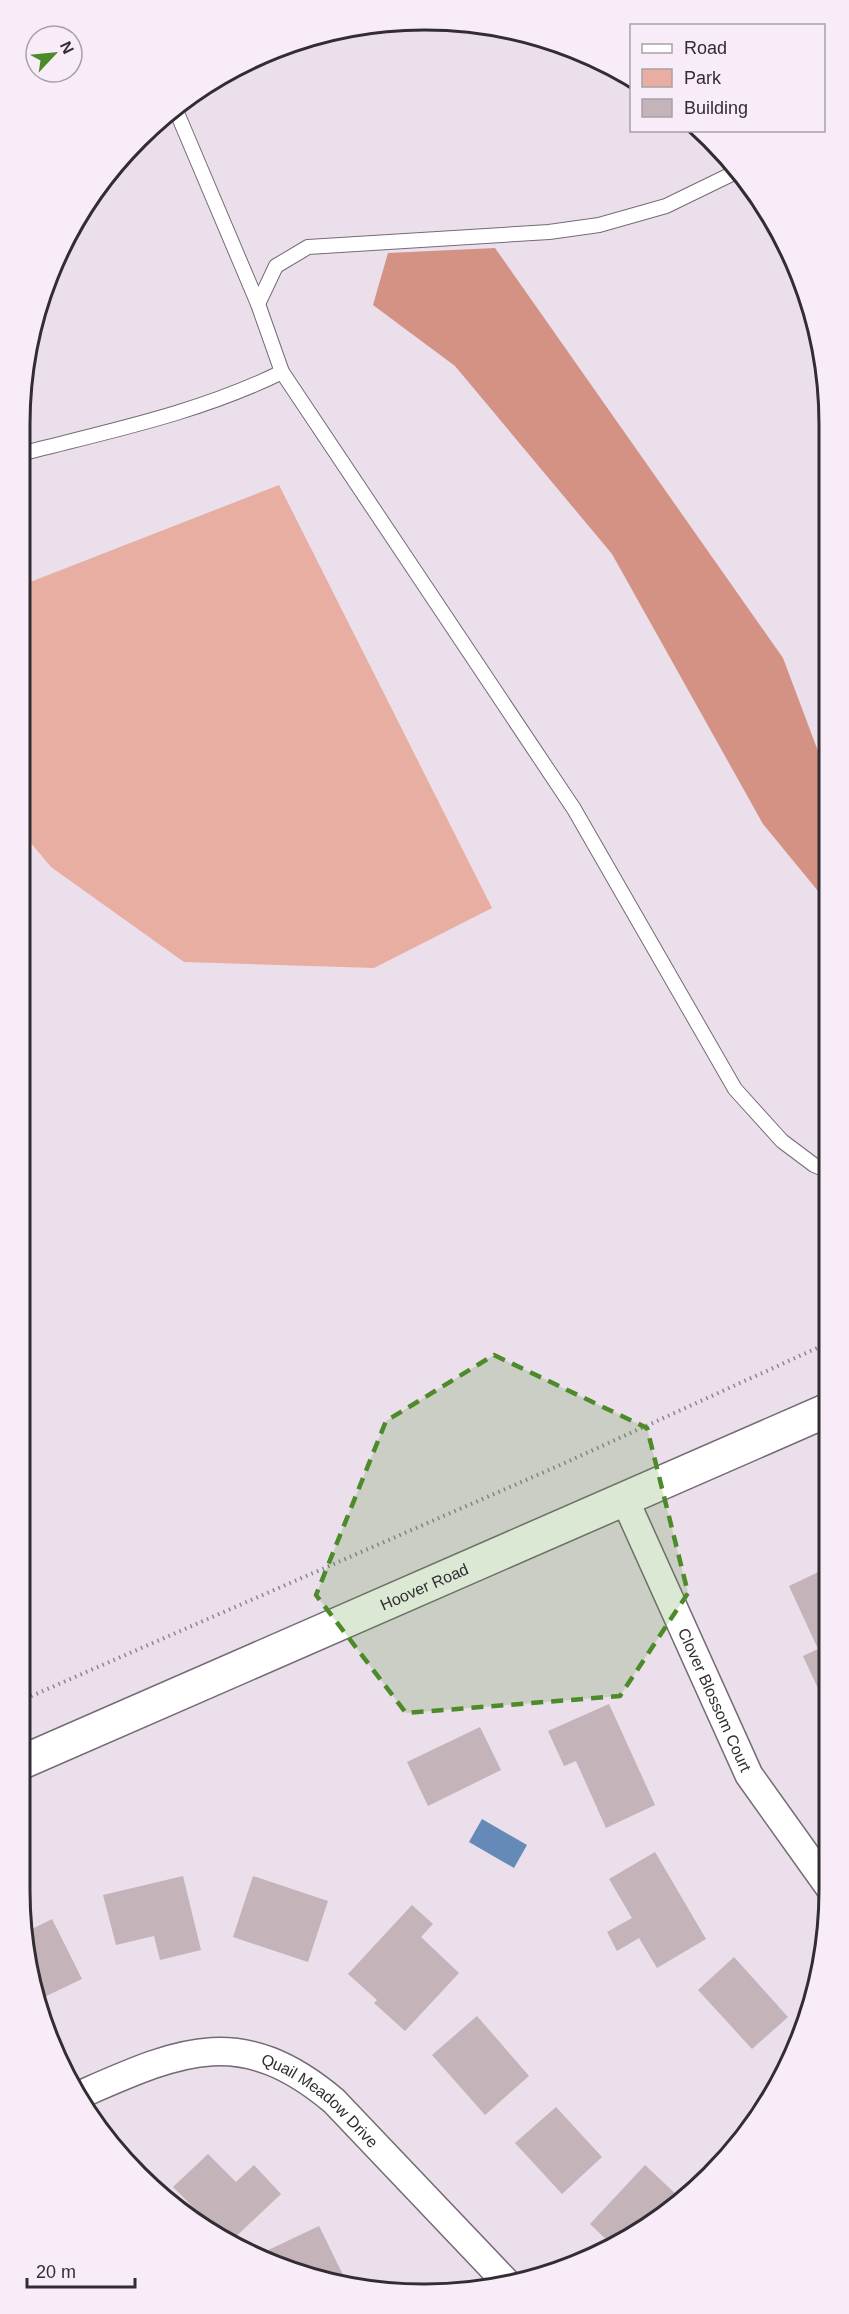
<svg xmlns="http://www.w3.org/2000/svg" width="849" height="2314" font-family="Arial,sans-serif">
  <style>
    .green { fill: #e8aea1 }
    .forest { fill: #d39284 }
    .water { fill: #658ab8 }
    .building { fill: #c4b3b8 }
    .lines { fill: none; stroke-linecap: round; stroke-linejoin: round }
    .lane-casing { stroke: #756b76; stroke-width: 16 }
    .street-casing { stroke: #756b76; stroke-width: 30 }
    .secondary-casing { stroke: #756b76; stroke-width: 36 }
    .path { stroke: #8e868e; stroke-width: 4; stroke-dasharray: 1.5 4.5; stroke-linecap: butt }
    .lane { stroke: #fff; stroke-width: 14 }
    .street { stroke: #fff; stroke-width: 27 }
    .secondary { stroke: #fff; stroke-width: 33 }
    .marked { fill: #4c8a2a; fill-opacity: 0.2; stroke: #4c8a2a; stroke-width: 4.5; stroke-dasharray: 12 8; stroke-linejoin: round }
    .labels { text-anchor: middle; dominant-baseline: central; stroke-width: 5; stroke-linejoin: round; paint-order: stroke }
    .street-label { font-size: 16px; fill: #322d32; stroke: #f7ecf8 }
    .rim { fill: none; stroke: #322d32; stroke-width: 3 }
  </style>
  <rect width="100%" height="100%" fill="#eadfeb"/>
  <polygon class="green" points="279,485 492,908 374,968 184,962 51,867 20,830 20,586"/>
  <polygon class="forest" points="495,248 783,658 827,775 827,902 763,824 612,554 455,366 373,305 388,253"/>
  <polygon class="water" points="482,1819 527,1845 514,1868 469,1842"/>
  <g class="building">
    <polygon points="829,1567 829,1694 822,1697 803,1656 818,1649 789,1586"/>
    <polygon points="609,1704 655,1805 606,1828 576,1761 564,1766 548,1731"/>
    <polygon points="480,1727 501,1770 428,1806 407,1762"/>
    <polygon points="655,1852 706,1939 657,1968 639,1938 617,1951 607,1932 632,1918 609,1879"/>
    <polygon points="183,1876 201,1950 160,1960 154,1936 116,1945 103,1895"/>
    <polygon points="253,1876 328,1901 308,1962 233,1937"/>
    <polygon points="412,1905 433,1924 421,1937 459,1973 405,2031 374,2003 377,2000 348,1974"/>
    <polygon points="52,1919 82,1979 38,2000 26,1932"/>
    <polygon points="734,1957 788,2017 752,2049 698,1990"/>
    <polygon points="477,2016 529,2076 485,2115 432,2055"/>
    <polygon points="792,2057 788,2069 786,2072 781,2062"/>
    <polygon points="556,2107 602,2157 562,2194 515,2143"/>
    <polygon points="208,2154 236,2182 254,2165 281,2194 229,2243 173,2187"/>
    <polygon points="645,2165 680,2198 649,2226 613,2246 590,2224"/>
    <polygon points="319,2226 348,2285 295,2273 269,2261 264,2252"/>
  </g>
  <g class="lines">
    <g class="lane-casing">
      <g id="lane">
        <polyline points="175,108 258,304 282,372 574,809 735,1089 782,1141 814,1165 828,1171"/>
        <polyline points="258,304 276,266 308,247 549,232 599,225 666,206 738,171"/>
        <path d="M20,454C109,431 199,413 282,372"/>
      </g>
    </g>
    <g class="street-casing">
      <g id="street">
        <path id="s1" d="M625,1500L749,1775L829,1887"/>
        <path id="s2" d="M77,2096C178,2052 239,2021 334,2101L509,2285"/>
      </g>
    </g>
    <g class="secondary-casing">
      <g id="secondary">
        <path id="s3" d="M20,1763L828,1410"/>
      </g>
    </g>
    <polyline class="path" points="20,1701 558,1466 828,1343"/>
    <use href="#lane" class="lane"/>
    <use href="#street" class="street"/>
    <use href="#secondary" class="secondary"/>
  </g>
  <path class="marked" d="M494,1355L647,1428L688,1593L620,1696L406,1713L316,1595L386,1421Z"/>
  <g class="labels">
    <g class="street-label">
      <text stroke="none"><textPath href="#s3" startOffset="441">Hoover Road</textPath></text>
      <text stroke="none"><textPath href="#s1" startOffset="219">Clover Blossom Court</textPath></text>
      <text stroke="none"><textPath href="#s2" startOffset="266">Quail Meadow Drive</textPath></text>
    </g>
  </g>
  <path d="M0 0H849V2314H0ZM424 30H425A394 394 0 0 1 819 424V1890A394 394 0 0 1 425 2284H424A394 394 0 0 1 30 1890V424A394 394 0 0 1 424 30Z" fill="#f7ecf8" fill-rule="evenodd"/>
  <path class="rim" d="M424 30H425A394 394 0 0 1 819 424V1890A394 394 0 0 1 425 2284H424A394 394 0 0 1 30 1890V424A394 394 0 0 1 424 30Z"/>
  <rect x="630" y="24" width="195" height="108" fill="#f7ecf8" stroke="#a8a0a9" stroke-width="1.5"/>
  <rect x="642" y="44" width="30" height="9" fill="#ffffff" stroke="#a8a0a9" stroke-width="1.5"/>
  <text x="684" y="54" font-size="18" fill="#322d32">Road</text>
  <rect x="642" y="69" width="30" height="18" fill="#e8aea1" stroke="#a8a0a9" stroke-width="1.5"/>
  <text x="684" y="84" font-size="18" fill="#322d32">Park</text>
  <rect x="642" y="99" width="30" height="18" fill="#c4b3b8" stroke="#a8a0a9" stroke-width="1.5"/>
  <text x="684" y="114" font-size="18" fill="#322d32">Building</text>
  <g transform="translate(54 54) rotate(64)"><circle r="28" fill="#f7ecf8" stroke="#a8a0a9" stroke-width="1.5"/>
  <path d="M0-4.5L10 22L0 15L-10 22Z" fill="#4c8a2a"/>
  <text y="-9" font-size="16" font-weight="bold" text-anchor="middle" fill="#322d32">N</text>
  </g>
  <path d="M27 2278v9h108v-9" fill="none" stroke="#322d32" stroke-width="3"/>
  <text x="36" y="2278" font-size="18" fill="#322d32" stroke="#f7ecf8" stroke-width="4.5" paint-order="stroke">20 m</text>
</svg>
